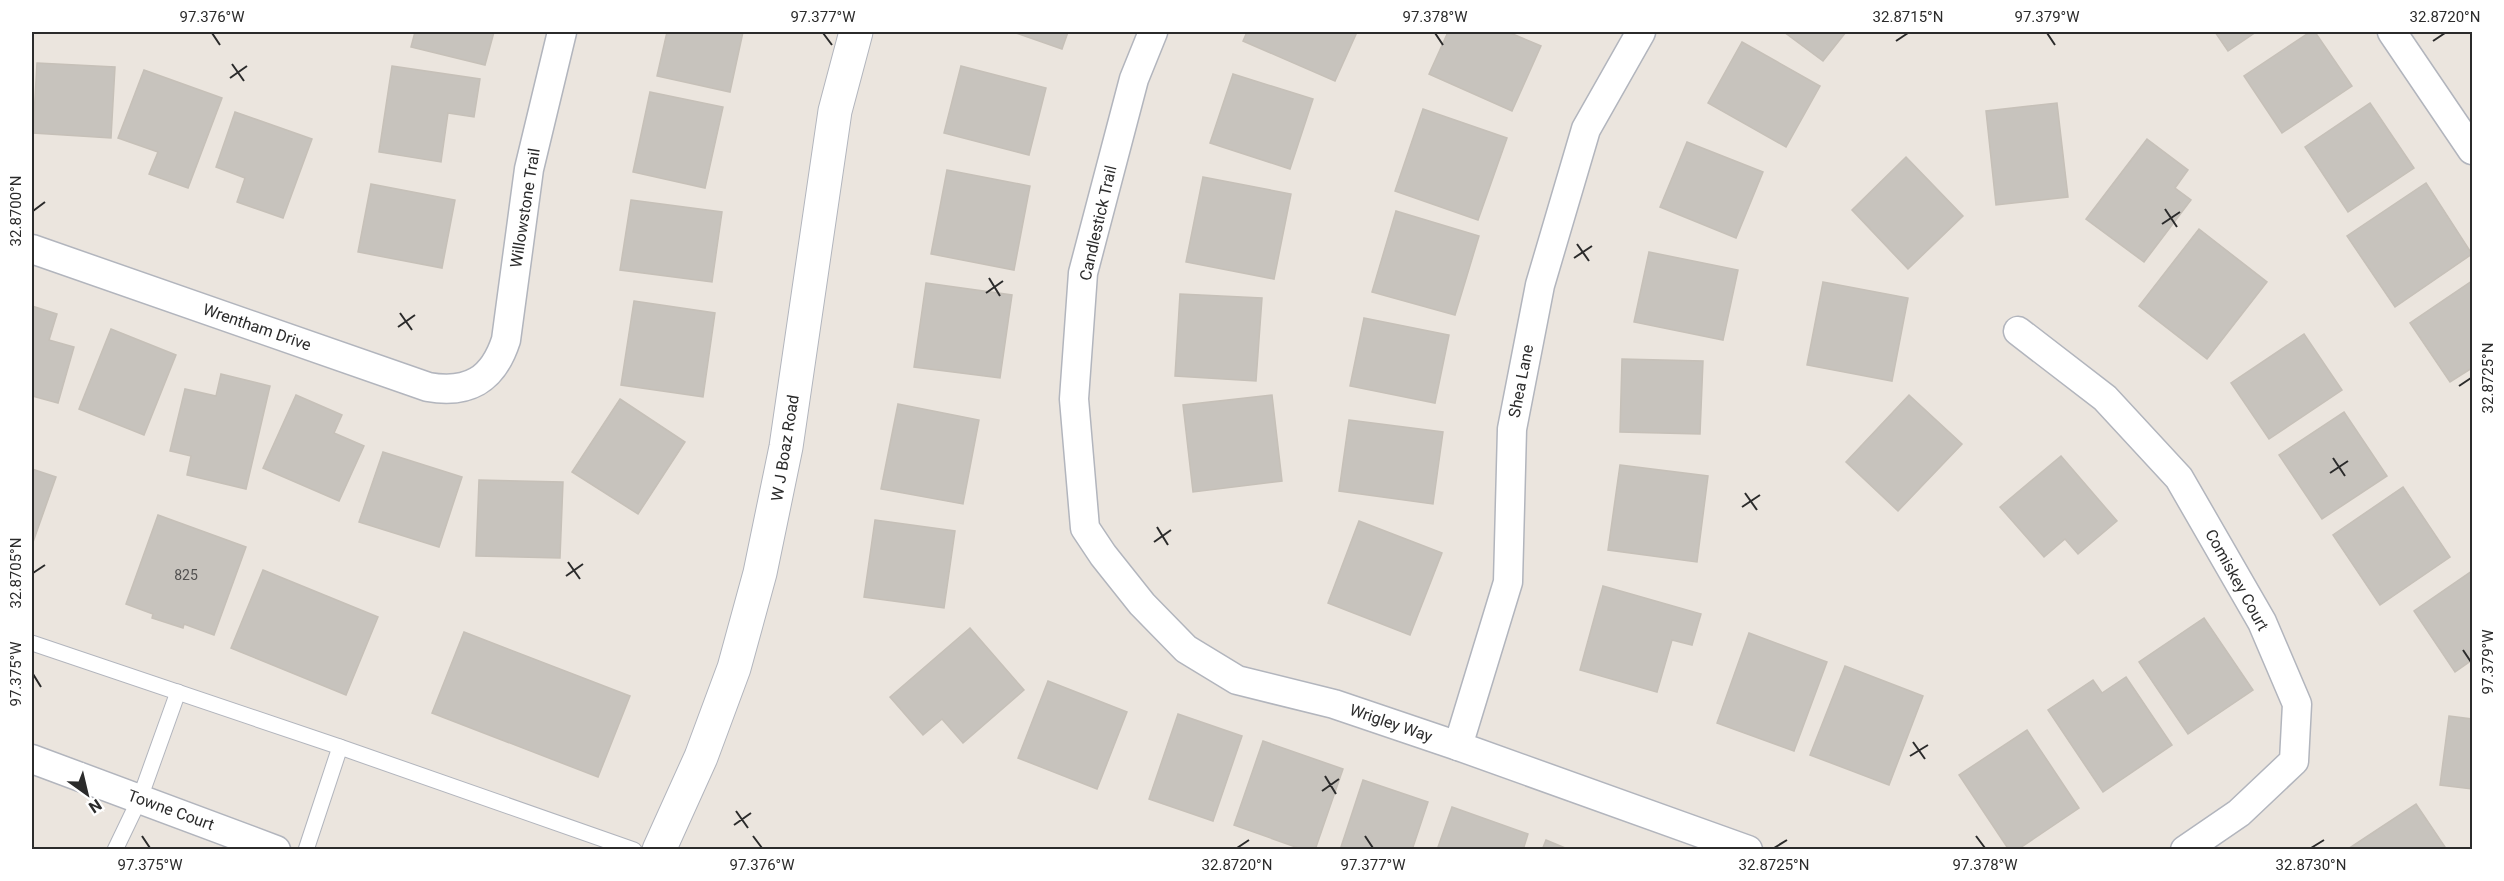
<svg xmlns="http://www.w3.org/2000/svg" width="2504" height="881" font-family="Roboto,sans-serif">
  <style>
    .building { fill: #c7c3bd; stroke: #c6c0b8; stroke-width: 1.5 }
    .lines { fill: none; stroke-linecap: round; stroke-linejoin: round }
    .lane-casing { stroke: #b2b5bd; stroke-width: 17 }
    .street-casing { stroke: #b2b5bd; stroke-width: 31 }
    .secondary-casing { stroke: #b2b5bd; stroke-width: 35 }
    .lane { stroke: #fff; stroke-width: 15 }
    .street { stroke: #fff; stroke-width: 28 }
    .secondary { stroke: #fff; stroke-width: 33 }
    .ticks { fill: none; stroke: #2b2b2b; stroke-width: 2 }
    .labels { text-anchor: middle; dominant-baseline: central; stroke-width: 6; stroke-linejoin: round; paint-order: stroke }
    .number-label { font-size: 14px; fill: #525150 }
    .street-label { font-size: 16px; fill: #2b2b2b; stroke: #fff }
    .neatline { fill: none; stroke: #2b2b2b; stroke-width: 2 }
    .ticks-label { font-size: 15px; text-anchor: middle; fill: #2b2b2b }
  </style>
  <rect width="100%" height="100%" fill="#ebe5de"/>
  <g class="building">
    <polygon points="415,32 494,32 485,65 411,47"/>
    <polygon points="667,32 743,32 730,92 657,76"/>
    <polygon points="1013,32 1068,32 1062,49"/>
    <polygon points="1247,32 1357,32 1335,81 1243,41"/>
    <polygon points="1448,32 1508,32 1541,46 1512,111 1429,74"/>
    <polygon points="1784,32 1846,32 1823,61"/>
    <polygon points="2215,32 2256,32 2228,51"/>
    <polygon points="2310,32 2315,32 2352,86 2282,133 2244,76"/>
    <polygon points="1742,42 1820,86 1786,147 1708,103"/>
    <polygon points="37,63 115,67 111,138 33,133"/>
    <polygon points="392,66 480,79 474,117 448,113 441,162 379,152"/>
    <polygon points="961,66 1046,88 1029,155 944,133"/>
    <polygon points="144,70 222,98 188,188 149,174 158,152 118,138"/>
    <polygon points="1233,74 1313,99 1290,169 1210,143"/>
    <polygon points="650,92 723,107 705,188 633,172"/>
    <polygon points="2057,103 2068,197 1996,205 1986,111"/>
    <polygon points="2370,103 2414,168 2348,212 2305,147"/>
    <polygon points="1423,109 1507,138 1478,220 1395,191"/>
    <polygon points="235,112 312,139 283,218 237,202 245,178 216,167"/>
    <polygon points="2147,139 2188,170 2175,188 2191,200 2144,262 2086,219"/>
    <polygon points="1687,142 1763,172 1736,238 1660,207"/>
    <polygon points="1906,157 1963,216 1908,269 1852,210"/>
    <polygon points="947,170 1030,186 1014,270 931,254"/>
    <polygon points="1203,177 1291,194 1274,279 1186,262"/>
    <polygon points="2426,183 2472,254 2395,307 2347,236"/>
    <polygon points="371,184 455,200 442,268 358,252"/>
    <polygon points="631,200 722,212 712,282 620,270"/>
    <polygon points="1396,211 1479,236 1455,315 1372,292"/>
    <polygon points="2199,229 2267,282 2207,359 2139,306"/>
    <polygon points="1649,252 1738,270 1723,340 1634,322"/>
    <polygon points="2472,281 2472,368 2450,382 2410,323"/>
    <polygon points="1823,282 1908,298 1892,381 1807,365"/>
    <polygon points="926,283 1012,295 1000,378 914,367"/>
    <polygon points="1180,294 1262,298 1256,381 1175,376"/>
    <polygon points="634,301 715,313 703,397 621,385"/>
    <polygon points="32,306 57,314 49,340 74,347 58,403 32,396"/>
    <polygon points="1364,318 1449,335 1435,403 1350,386"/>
    <polygon points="111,329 176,355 144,435 79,409"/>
    <polygon points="2304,334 2342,390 2269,439 2231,383"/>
    <polygon points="1622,359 1703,361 1700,434 1620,432"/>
    <polygon points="221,374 270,386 246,489 187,475 191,456 170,451 185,389 216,396"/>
    <polygon points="296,395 342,415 334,433 364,446 339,501 263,468"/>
    <polygon points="1272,395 1282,481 1193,492 1183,405"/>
    <polygon points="1909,395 1962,444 1898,511 1846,462"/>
    <polygon points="620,399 685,442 638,514 572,472"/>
    <polygon points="898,404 979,420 963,504 881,489"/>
    <polygon points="2344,412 2387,476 2322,519 2279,455"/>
    <polygon points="1349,420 1443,432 1433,504 1339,491"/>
    <polygon points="383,452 462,477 439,547 359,522"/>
    <polygon points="2061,456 2117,521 2078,554 2065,539 2044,557 2000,507"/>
    <polygon points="1620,465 1708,476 1697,562 1608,550"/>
    <polygon points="32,469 56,477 32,545"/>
    <polygon points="479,480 563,482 560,558 476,556"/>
    <polygon points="2403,487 2450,557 2380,605 2333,535"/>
    <polygon points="158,515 246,547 214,635 184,624 183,628 152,618 153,614 126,604"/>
    <polygon points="875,520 955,531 944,608 864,597"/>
    <polygon points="1359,521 1442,553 1410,635 1328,603"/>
    <polygon points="263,570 378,617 346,695 231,648"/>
    <polygon points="2472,571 2472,660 2455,672 2414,611"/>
    <polygon points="1603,586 1701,614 1692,645 1672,640 1657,692 1580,670"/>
    <polygon points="2204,618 2253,690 2188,734 2139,662"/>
    <polygon points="970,628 1024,690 963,743 942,719 923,735 890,697"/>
    <polygon points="464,632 630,696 598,777 432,713"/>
    <polygon points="1749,633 1827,662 1794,751 1717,723"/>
    <polygon points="1845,666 1923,696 1889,785 1810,755"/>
    <polygon points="2126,677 2172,745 2103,792 2048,710 2093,680 2102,693"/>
    <polygon points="1048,681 1127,712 1097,789 1018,758"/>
    <polygon points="1178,714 1242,736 1213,821 1149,799"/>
    <polygon points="2449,716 2472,719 2472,789 2440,785"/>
    <polygon points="2027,730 2079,808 2017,850 2009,850 1959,775"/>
    <polygon points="1263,741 1343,769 1315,850 1304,850 1234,825"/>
    <polygon points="1363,780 1428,802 1412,850 1340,850"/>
    <polygon points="2416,804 2447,850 2348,850 2348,849"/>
    <polygon points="1452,807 1528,834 1523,850 1437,850"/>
    <polygon points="1546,840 1570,850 1542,850"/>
  </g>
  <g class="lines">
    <g class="lane-casing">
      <g id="lane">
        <polyline points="32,643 340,747 634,850"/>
        <polyline points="115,850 140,798 178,692"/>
        <polyline points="306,850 340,747"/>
      </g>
    </g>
    <g class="street-casing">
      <g id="street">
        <polyline points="1153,32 1134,79 1083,273 1074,399 1085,528 1103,555 1142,604 1186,649 1237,680 1334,704 1458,746 1748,850"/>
        <polyline points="2392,32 2472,150"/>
        <path d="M32,249L428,387C469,394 493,380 506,340L529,169L562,32"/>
        <polyline points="2018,331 2105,398 2179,478 2262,622 2297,704 2294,761 2239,813 2185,850"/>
        <polyline points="1458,746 1508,582 1512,429 1540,285 1586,129 1641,32"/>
        <polyline points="32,759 276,850"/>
      </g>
    </g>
    <g class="secondary-casing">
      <polyline id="secondary" points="659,850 701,757 734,668 760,573 786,447 835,111 856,32"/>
    </g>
    <use href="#lane" class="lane"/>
    <use href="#street" class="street"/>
    <use href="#secondary" class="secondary"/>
  </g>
  <path class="ticks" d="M212,33L220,45M823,33L832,45M1435,33L1443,45M2047,33L2055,45M1896,41L1908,33M2433,41L2445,33M232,64L244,81M230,78L247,66M2165,209L2177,227M33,211L45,202M2162,224L2180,212M1577,244L1589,261M1574,258L1592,246M989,278L1000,296M986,293L1003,281M400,313L412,330M398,327L415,315M2459,386L2471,378M2333,458L2345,476M2330,473L2348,461M1745,493L1757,510M1742,507L1760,495M1157,527L1168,545M1154,542L1171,530M568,562L580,579M33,573L45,565M566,576L583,564M2463,650L2471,662M33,674L41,687M1913,742L1925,759M1910,756L1928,745M1325,776L1336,794M1322,791L1339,779M736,811L748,828M734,825L751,813M142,836L150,848M753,836L762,848M1365,836L1373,848M1976,836L1985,848M1237,848L1249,840M1774,848L1787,840M2311,848L2324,840"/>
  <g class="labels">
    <g class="number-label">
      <text x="186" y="575">825</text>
    </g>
    <g class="street-label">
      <text transform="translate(525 208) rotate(-81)">Willowstone Trail</text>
      <text transform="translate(1098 223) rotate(-77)">Candlestick Trail</text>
      <text transform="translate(257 327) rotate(19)">Wrentham Drive</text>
      <text transform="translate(1521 381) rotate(-79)">Shea Lane</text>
      <text transform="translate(785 448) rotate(-81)">W J Boaz Road</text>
      <text transform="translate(2237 580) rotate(61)">Comiskey Court</text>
      <text transform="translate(1391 723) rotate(19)">Wrigley Way</text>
      <text transform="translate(171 810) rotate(20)">Towne Court</text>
    </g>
  </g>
  <rect width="2504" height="881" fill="none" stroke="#ffffff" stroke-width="66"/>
  <g transform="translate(87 794) rotate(146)" stroke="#ffffff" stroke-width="4.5" paint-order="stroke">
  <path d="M0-4.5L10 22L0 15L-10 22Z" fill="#2b2b2b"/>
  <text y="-9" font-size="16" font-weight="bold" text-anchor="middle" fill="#2b2b2b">N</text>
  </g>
  <rect x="33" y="33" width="2438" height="815" class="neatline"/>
  <g class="ticks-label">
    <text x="212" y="22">97.376°W</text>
    <text x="823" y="22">97.377°W</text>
    <text x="1435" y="22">97.378°W</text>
    <text x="1908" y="22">32.8715°N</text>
    <text x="2047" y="22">97.379°W</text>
    <text x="2445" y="22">32.8720°N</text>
    <text transform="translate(16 211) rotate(-90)" y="5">32.8700°N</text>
    <text transform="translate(2488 378) rotate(-90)" y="5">32.8725°N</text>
    <text transform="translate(16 573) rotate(-90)" y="5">32.8705°N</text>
    <text transform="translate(2488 662) rotate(-90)" y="5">97.379°W</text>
    <text transform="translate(16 674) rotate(-90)" y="5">97.375°W</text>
    <text x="150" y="870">97.375°W</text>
    <text x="762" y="870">97.376°W</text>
    <text x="1237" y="870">32.8720°N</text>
    <text x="1373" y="870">97.377°W</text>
    <text x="1774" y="870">32.8725°N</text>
    <text x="1985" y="870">97.378°W</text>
    <text x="2311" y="870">32.8730°N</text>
  </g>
</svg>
